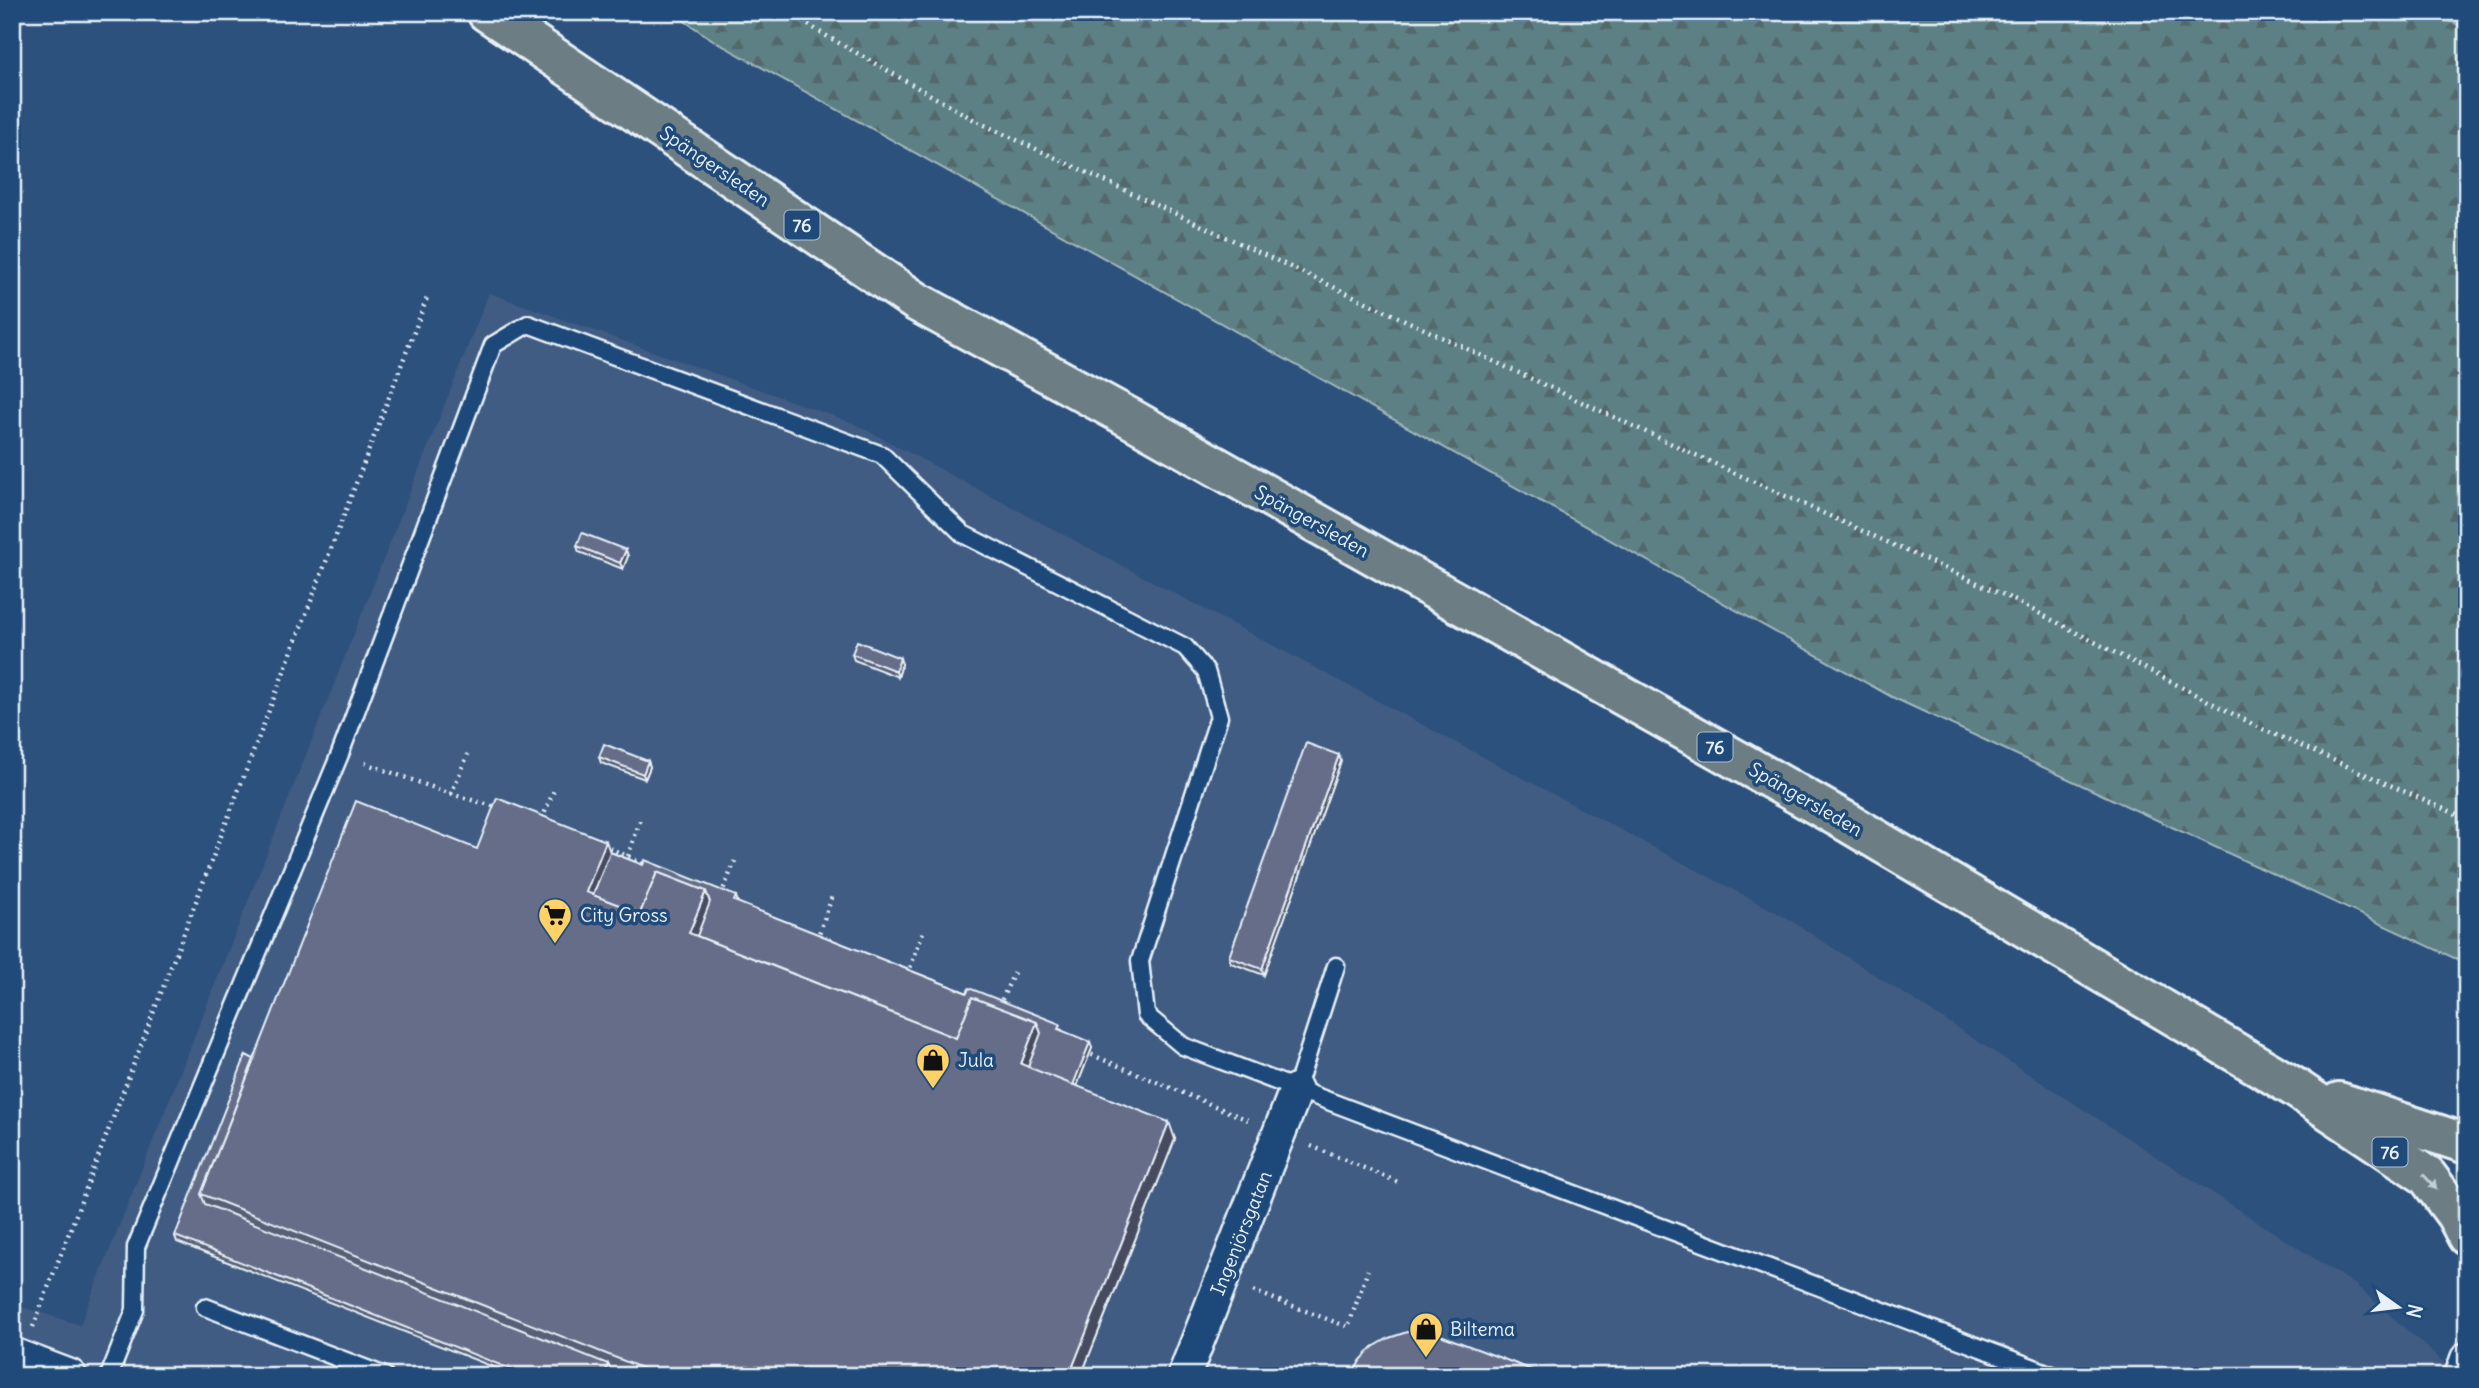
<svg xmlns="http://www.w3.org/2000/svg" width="2479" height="1388" font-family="Delius,sans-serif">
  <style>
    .built { fill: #415c83 }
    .forest { fill: url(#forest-firs); stroke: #a2b8be; stroke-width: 2 }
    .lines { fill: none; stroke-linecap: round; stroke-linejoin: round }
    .lane-casing { stroke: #e8f1f8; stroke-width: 21 }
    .street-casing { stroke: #e8f1f8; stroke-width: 37 }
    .primary-casing { stroke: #e8f1f8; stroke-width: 44 }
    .path { stroke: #e8f1f8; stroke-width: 4.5; stroke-dasharray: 2 5; stroke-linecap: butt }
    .lane { stroke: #1f4a7a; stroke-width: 16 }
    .street { stroke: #1f4a7a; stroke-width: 32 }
    .primary { stroke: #6c7e84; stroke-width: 38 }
    .wall { fill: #575e76; stroke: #e8f1f8; stroke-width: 2 }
    .shaded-wall { fill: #474c60; stroke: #e8f1f8; stroke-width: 2 }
    .building { fill: #656d89; stroke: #e8f1f8; stroke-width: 2 }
    .oneway { fill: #c3ced5 }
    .labels { text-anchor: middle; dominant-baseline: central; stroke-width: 7; stroke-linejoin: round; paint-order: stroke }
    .shield { fill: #1f4a7a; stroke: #acbfd2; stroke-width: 2 }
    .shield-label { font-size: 18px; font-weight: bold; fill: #e8f1f8 }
    .street-label { font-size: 19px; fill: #e8f1f8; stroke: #1f4a7a }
    .poi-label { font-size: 19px; fill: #e8f1f8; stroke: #1f4a7a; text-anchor: start }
  </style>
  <defs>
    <pattern id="forest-firs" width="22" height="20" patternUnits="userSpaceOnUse" patternTransform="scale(1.75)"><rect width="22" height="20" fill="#5c8084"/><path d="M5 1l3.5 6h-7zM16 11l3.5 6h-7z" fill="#52676a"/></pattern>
  </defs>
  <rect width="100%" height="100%" fill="#2d517d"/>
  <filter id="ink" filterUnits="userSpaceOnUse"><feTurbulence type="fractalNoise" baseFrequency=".0143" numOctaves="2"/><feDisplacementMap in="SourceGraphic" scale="14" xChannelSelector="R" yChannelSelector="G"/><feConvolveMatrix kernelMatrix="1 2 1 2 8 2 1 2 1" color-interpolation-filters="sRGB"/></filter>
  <g filter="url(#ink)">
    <polygon class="built" points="489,293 853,423 1785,917 2357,1286 2459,1376 12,1376 12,1304 80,1325"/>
    <polygon class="forest" points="671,12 2418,12 2467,27 2467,964 1892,697 716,42"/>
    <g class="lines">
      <g class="lane-casing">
        <g id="lane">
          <polyline points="1296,1090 1336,966"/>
          <polyline points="205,1307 385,1376"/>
          <polyline points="109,1376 135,1310 136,1247 340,754 493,345 528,324 882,455 963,534 1185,647 1206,671 1219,717 1140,961 1146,1015 1183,1046 2055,1376"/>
        </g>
      </g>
      <g class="street-casing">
        <g id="street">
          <polyline points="12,1354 70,1376"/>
          <polyline points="1184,1376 1296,1090"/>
          <polyline points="2461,1376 2467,1359"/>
        </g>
      </g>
      <g class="primary-casing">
        <g id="primary">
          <polyline points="487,12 917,302 1130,418 1847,822 2294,1087 2427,1176 2456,1215 2467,1236"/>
          <polyline points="2339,1102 2467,1144"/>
        </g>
      </g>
      <g class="path">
        <polyline points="791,12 818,31 978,122 1728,470 2006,596 2258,727 2467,819"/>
        <polyline points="365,763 451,794 496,807"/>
        <polyline points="451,794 468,754"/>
        <polyline points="542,819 555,788"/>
        <polyline points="603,845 646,865"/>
        <polyline points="628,856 640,821"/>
        <polyline points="721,895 735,861"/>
        <polyline points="817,939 832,897"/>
        <polyline points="908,974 923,932"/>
        <polyline points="999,1006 1016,968"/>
        <polyline points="1085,1052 1248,1120"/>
        <polyline points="1311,1146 1398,1182"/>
        <polyline points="1253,1291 1348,1327 1368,1270"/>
        <polyline points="33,1327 427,298"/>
      </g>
      <use href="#lane" class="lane"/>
      <use href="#street" class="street"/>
      <use href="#primary" class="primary"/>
    </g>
    <g class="wall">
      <polygon points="577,546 628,556 623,569 579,552"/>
      <polygon points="852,654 902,664 898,677 854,660"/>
      <polygon points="599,757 648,761 650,767 645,779 601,763"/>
      <polygon points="1341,761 1264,975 1231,963 1229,957"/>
      <polygon points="477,849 610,852 643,865 736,896 738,903 1062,1030 1062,1031 1092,1048 1077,1086 1175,1139 1081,1376 626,1376 611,1370 608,1376 516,1376 177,1242 175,1236 254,1059"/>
    </g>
    <g class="shaded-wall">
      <polygon points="626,550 628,556 623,569 620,563"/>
      <polygon points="900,658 902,664 898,677 896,671"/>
      <polygon points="1339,755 1341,761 1264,975 1262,969"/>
      <polygon points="648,761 650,767 645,779 643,774"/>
      <polygon points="606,841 612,858 593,904 586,892"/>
      <polygon points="706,891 712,908 697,945 689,933"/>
      <polygon points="1037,1022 1043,1039 1025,1075 1021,1064"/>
      <polygon points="1090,1042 1092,1048 1072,1098 1070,1092"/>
      <polygon points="1169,1122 1175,1139 1081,1376 1069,1376"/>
      <polygon points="608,1364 611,1370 608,1376 604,1376"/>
    </g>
    <g class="building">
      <polygon points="582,533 626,550 620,563 577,546"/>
      <polygon points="857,641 900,658 896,671 852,654"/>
      <polygon points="1306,743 1339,755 1262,969 1229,957"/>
      <polygon points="604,744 648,761 643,774 599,757"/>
      <polygon points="497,798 606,841 586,892 640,913 657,872 706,891 689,933 956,1038 972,997 1037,1022 1021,1064 1169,1122 1069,1376 662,1376 201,1194 356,801 477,849"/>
      <polygon points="610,852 643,865 645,860 736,896 734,901 967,993 969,988 1060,1024 1058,1029 1090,1042 1073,1085 1028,1067 1041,1033 1037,1022 972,997 956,1038 697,936 710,902 706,891 657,872 640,913 593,895"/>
      <polygon points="246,1055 254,1059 201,1194 205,1204 608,1364 604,1376 528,1376 175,1236"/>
      <polygon points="1407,1332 1425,1332 1443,1336 1548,1376 1352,1376 1360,1361 1373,1347 1389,1338"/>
      <polygon points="1682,1375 1688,1376 1664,1376"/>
    </g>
    <defs><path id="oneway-solid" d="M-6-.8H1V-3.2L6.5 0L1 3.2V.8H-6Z" transform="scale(1.75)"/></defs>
    <use class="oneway" href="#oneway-solid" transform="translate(2430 1182) rotate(48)"/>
  </g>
  <defs>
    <g id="supermarket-pin" transform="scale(1.75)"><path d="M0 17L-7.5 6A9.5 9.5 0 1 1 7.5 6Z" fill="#ffd166" stroke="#1f4a7a"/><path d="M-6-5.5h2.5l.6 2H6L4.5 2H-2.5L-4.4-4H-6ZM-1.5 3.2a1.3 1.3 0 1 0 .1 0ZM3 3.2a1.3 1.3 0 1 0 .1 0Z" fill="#111"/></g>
    <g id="shop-pin" transform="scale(1.75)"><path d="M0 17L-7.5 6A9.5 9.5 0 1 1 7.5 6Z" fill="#ffd166" stroke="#1f4a7a"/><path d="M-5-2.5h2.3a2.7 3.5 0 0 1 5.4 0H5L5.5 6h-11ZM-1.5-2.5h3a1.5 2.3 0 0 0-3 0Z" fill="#111"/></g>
  </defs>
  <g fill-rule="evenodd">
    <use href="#supermarket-pin" x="555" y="915"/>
    <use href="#shop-pin" x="933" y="1060"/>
    <use href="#shop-pin" x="1426" y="1329"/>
  </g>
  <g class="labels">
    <g class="shield">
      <rect x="784.5" y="210.5" width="35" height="29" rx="5"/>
      <rect x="1697.5" y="732.5" width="35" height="29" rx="5"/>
      <rect x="2372.5" y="1137.5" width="35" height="29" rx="5"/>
    </g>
    <g class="shield-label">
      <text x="802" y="225">76</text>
      <text x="1715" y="747">76</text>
      <text x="2390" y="1152">76</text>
    </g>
    <g class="street-label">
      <text transform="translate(715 166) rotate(34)">Spängersleden</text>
      <text transform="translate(1312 521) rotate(29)">Spängersleden</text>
      <text transform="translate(1806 799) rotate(30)">Spängersleden</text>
      <text transform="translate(1241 1233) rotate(-68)">Ingenjörsgatan</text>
    </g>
    <g class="poi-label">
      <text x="580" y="915">City Gross</text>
      <text x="958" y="1060">Jula</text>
      <text x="1450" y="1329">Biltema</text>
    </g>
  </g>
  <rect width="2479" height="1388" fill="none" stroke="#1f4a7a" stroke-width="42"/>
  <rect x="21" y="21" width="2437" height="1346" fill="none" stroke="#e8f1f8" stroke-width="2.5" filter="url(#ink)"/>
  <g transform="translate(2398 1307) rotate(104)" stroke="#1f4a7a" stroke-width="5" paint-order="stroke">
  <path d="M0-5L12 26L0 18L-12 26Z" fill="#e8f1f8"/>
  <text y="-10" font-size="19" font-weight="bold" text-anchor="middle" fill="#e8f1f8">N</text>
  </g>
</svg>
